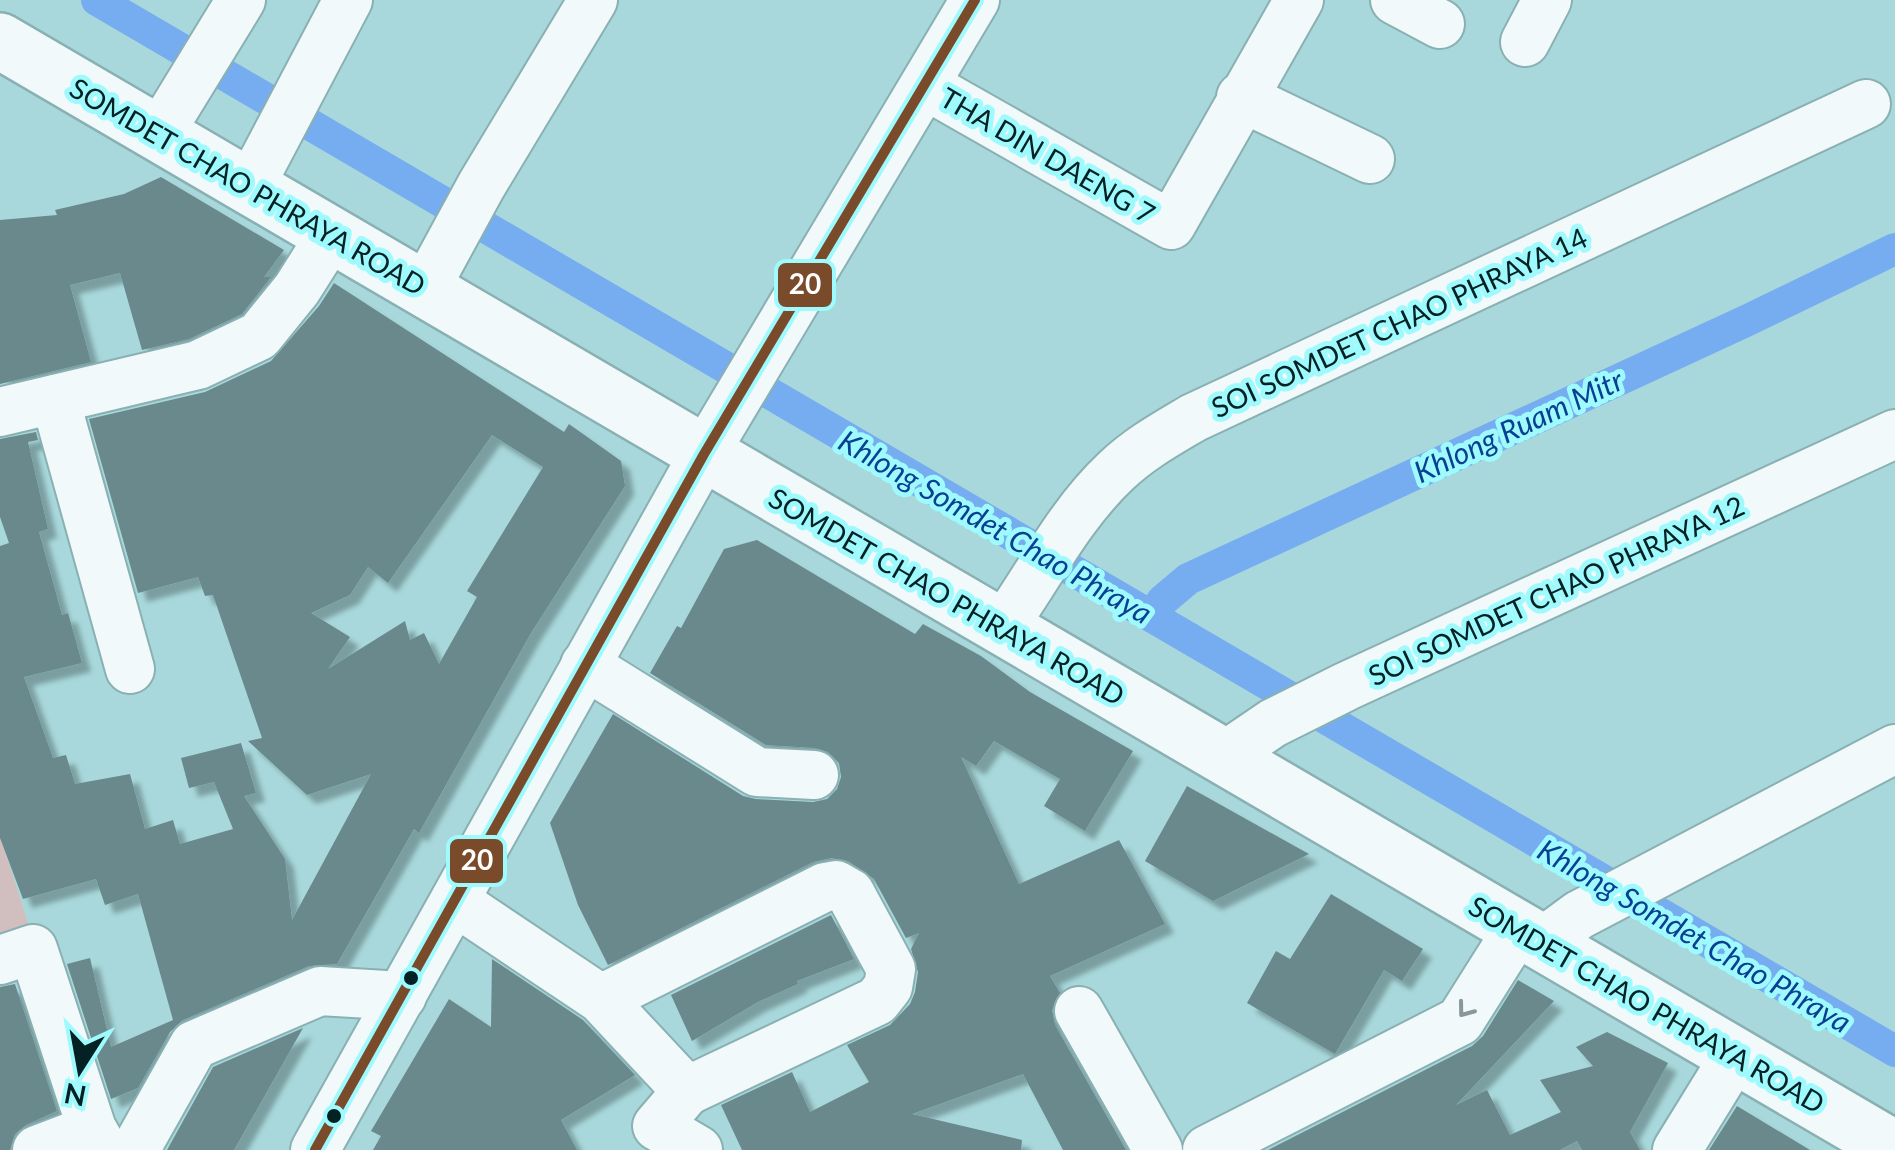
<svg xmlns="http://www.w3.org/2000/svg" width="1895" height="1150" font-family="Lato,sans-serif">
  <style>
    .green { fill: #d1bfc0 }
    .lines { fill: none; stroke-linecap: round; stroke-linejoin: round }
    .canal { stroke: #76adf0; stroke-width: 32 }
    .building { fill: #69898d; fill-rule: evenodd; filter: url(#shadow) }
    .minor-casing { stroke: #89b0b2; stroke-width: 52 }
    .major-casing { stroke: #89b0b2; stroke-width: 60 }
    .minor { stroke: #f2f9fa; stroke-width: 48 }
    .major { stroke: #f2f9fa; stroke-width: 55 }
    .bus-1-casing { stroke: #9ffafe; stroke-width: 18 }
    .bus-1 { stroke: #7a4b2a; stroke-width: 10 }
    .oneway { stroke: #879899 }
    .bus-dot { fill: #042123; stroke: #9ffafe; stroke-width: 4 }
    .labels { text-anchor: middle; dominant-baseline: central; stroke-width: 10; stroke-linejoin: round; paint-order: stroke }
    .street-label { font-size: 28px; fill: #042123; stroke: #9ffafe }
    .water-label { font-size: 30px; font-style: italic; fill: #094092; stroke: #9ffafe }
    .line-badge { stroke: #9ffafe; stroke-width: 4 }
    .badge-label { font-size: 28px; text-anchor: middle; font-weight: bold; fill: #fff }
  </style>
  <defs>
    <filter id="shadow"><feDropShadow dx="9" dy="9" stdDeviation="2.5" flood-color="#0004"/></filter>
  </defs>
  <rect width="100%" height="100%" fill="#a8d8db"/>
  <polygon class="green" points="0,836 31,932 0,942"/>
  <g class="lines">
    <g class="canal">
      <polyline points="97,0 1895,1051"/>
      <polyline points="1153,617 1162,601 1188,579 1748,320 1895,249"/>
    </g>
  </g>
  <g class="building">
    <polygon points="161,177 284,250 264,277 271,277 242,314 189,339 142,350 120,273 70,285 91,362 0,384 0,220 57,215 55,210 124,194"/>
    <path d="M334,283L564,432L569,424L621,461L625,486L531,633L419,833L414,829L337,964L309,966L183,1020L170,1032L138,1088L111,1099L67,964L90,958L111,1047L173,1020L138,894L105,905L96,879L23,899L0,838V546L9,543L0,517V439L36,432L38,440L28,442L48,529L39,532L62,615L68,613L82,663L24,677L53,758L66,755L75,784L130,774L145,829L173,820L180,844L233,829L214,782L189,788L181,758L241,743L256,793L244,796L285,859L292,920L371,774L307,795L248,741L262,738L213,595L205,596L198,577L138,593L89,419L205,392L271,361L319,306ZM492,435L543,467L467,591L477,597L439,664L424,633L410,640L405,621L328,669L350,637L311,613L350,595L368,567L388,583Z"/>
    <polygon points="757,540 915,634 923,624 981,656 1030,692 1133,751 1085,831 1044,806 1060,779 994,741 976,766 961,757 1019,884 1119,840 1165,924 1050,976 1060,993 1052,1010 1055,1025 1126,1150 1063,1150 1023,1074 912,1114 1022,1140 1021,1150 742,1150 721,1105 792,1072 810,1112 869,1082 847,1045 890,1025 910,1004 915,992 918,972 911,949 919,933 906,938 874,879 848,861 831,858 813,862 608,965 578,905 550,823 613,714 743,796 756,799 813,802 827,799 837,789 841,777 839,763 828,752 815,748 766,745 650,673 677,626 681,628 724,549"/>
    <polygon points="1187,786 1309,854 1213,901 1145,861"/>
    <polygon points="1331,894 1423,949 1402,981 1384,970 1335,1054 1247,1003 1276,951 1290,959"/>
    <polygon points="831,915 854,959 797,981 798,984 758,1002 692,1041 671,995"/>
    <polygon points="492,959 583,1020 635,1075 561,1120 577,1150 373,1150 381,1136 371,1131 449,999 491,1027"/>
    <polygon points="1518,980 1554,1001 1456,1105 1487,1090 1510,1135 1561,1112 1540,1080 1593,1066 1576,1047 1607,1032 1668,1063 1630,1132 1640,1150 1582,1150 1577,1141 1560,1150 1268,1150 1472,1046 1483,1036"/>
    <polygon points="15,984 57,1111 26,1125 15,1134 10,1150 0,1150 0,987"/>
    <polygon points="303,1028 234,1150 167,1150 213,1067"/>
    <polygon points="1737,1106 1810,1150 1709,1150"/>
  </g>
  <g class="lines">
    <g class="minor-casing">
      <g id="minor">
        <polyline points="1395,0 1440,24"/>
        <polyline points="1525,42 1547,0"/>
        <polyline points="925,85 1171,225 1299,0"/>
        <polyline points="1241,97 1370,159"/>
        <polyline points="159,134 241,0"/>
        <polyline points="249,188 348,0"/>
        <polyline points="425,289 481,186 593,0"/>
        <polyline points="55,399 130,669"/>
        <polyline points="0,412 198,365 259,336 297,289 331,235"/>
        <path d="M1002,628C1039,576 1069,515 1116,471C1139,449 1166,434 1193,418L1866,104"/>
        <polyline points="585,665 757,772 814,775"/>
        <polyline points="1223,757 1273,723 1347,686 1895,434"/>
        <polyline points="456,902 601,999 687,1091 877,1001 888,987 891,969 850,893 836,885 825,887 601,999"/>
        <polyline points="1541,943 1579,915 1895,749"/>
        <polyline points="0,960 33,949 92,1129 104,1150"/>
        <polyline points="1079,1011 1158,1150"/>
        <polyline points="687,1091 657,1126 698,1150"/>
        <polyline points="37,1150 92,1129"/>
        <polyline points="135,1150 194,1045 320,991 402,996"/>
        <polyline points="315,1150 704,454 975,0"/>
        <polyline points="1207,1150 1460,1021 1518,929"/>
        <polyline points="1677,1150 1735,1056"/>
      </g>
    </g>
    <g class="major-casing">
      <polyline id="major" points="0,41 1895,1149"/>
    </g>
    <use href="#minor" class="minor"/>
    <use href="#major" class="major"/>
    <g class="bus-1-casing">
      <polyline id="bus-1" points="315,1150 704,454 975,0"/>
    </g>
    <use href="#bus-1" class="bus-1"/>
  </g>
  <defs><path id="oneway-chevron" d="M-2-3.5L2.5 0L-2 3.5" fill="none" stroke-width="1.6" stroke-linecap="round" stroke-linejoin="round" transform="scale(2.5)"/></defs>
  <use class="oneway" href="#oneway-chevron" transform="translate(1465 1010) rotate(127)"/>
  <g class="bus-dot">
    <circle cx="411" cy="978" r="9"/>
    <circle cx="334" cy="1116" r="9"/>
  </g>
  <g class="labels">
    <g class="street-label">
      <text transform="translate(1048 155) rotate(30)">THA DIN DAENG 7</text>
      <text transform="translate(248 186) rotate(30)">SOMDET CHAO PHRAYA ROAD</text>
      <text transform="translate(1399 322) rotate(-25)">SOI SOMDET CHAO PHRAYA 14</text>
      <text transform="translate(1556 590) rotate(-25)">SOI SOMDET CHAO PHRAYA 12</text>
      <text transform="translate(947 596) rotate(30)">SOMDET CHAO PHRAYA ROAD</text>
      <text transform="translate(1647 1004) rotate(30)">SOMDET CHAO PHRAYA ROAD</text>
    </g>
    <g class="water-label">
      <text transform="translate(1518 425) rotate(-25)">Khlong Ruam Mitr</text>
      <text transform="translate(996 526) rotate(30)">Khlong Somdet Chao Phraya</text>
      <text transform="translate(1695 935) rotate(30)">Khlong Somdet Chao Phraya</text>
    </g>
  </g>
  <g class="line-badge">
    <rect x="776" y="261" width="58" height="48" rx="10" fill="#7a4b2a"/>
    <rect x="448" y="837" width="57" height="48" rx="10" fill="#7a4b2a"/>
  </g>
  <g class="badge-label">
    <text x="805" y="294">20</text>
    <text x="477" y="870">20</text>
  </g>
  <g transform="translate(80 1070) rotate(191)" stroke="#9ffafe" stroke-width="8" paint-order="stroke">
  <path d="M0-8L18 38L0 25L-18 38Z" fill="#042123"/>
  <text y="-15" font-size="28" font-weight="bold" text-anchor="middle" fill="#042123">N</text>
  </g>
</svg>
